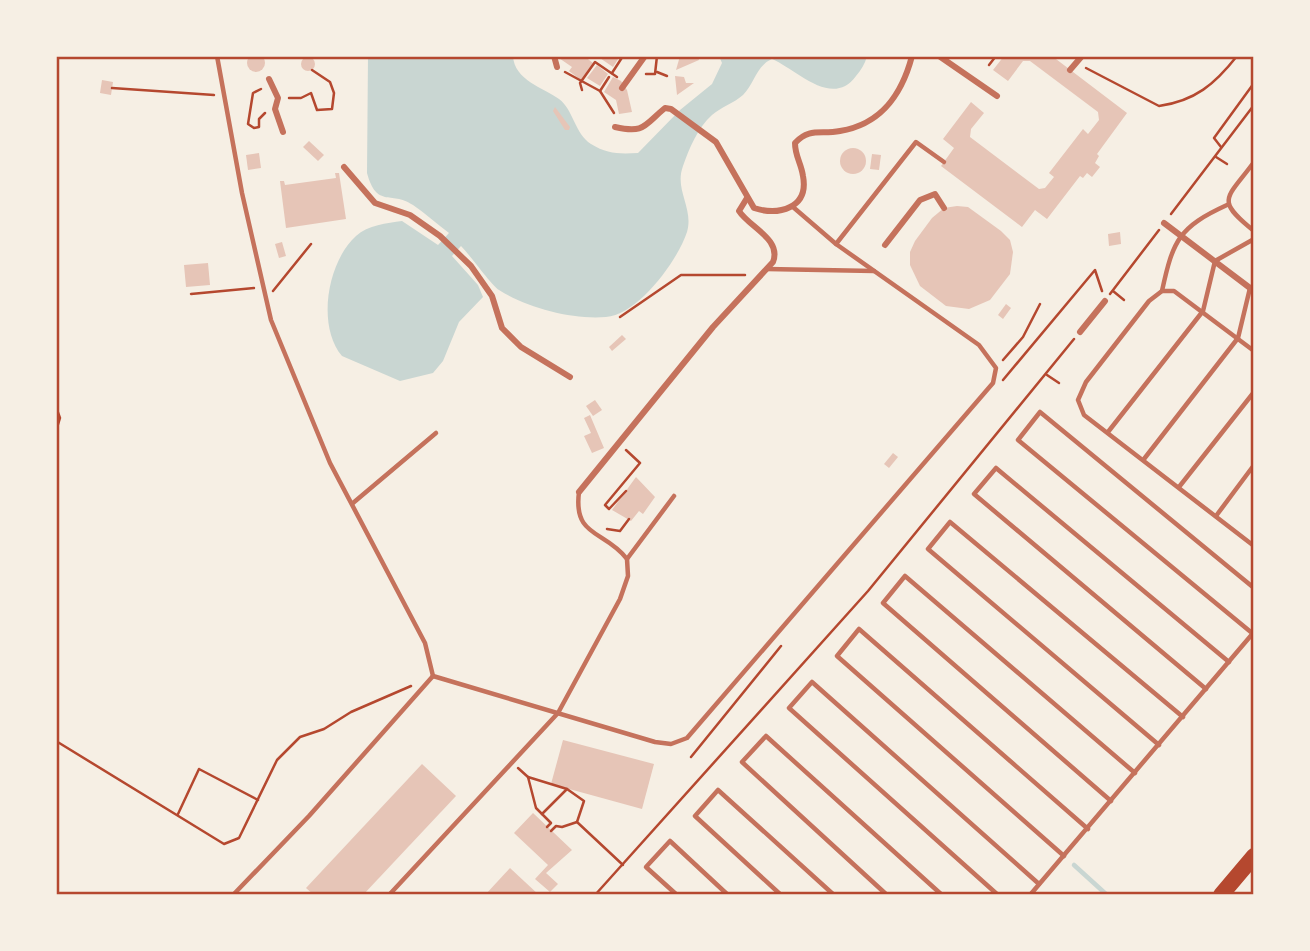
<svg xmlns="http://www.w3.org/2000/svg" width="1310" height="951" font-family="'Open Sans',sans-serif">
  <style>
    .water { fill: #c9d6d2 }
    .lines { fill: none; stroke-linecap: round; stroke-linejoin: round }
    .stream { stroke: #c9d6d2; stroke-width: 4.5 }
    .building { fill: #e6c5b7 }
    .path { stroke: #b5482f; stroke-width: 2.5 }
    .service { stroke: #c5725c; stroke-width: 4.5 }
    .pedestrian { stroke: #c5725c; stroke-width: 6 }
    .motorway { stroke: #b5482f; stroke-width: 16 }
    .neatline { fill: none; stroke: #b5482f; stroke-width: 2.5 }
  </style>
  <rect width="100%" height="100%" fill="#f6efe4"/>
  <path class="water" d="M368,56H513C514,80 544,88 559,99C573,109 575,134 591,144C607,154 619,154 638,153L680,110L712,84L722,63L719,56H867C865,64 861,70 856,76C832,109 796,69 772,59C757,65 754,84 743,95C734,103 721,107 712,115C698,127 689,149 683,166C674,190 694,208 687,232C678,260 638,315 606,317C573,320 527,308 499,290C492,286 470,255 461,246L452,256L478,285L483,297L459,322L443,361L433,373L400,381L342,356C316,325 328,261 356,236C368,225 387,223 402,221L438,245L449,233C437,224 425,213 413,205C390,190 377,209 367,173Z"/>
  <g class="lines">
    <polyline class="stream" points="1074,865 1107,895"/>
  </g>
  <g class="building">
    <circle cx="256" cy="63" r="9"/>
    <polygon points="556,56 584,56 593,63 581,80 569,71 572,67"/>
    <polygon points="597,56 620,56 613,67"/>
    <polygon points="680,56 698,56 699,60 676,70"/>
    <polygon points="1004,56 1052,56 1127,113 1097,154 1099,156 1095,163 1100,167 1092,177 1087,173 1083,178 1080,176 1047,219 1035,210 1022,227 941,166 954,148 943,139 971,102 984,113 971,129 970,137 1039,189 1045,188 1054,177 1049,173 1083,129 1088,134 1099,120 1098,112 1030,61 1023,61 1008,81 993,70"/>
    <circle cx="308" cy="64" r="7"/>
    <polygon points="597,65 608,74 600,86 587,78"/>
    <polygon points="675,76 684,77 686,83 694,83 677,95"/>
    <polygon points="613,77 621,81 627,90 632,112 619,114 616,100 604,92"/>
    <polygon points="102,80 113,82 111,95 100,93"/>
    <polygon points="555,107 570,127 569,130 565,130 553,111"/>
    <polygon points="309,141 324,155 318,161 303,147"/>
    <circle cx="853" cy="161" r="13"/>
    <polygon points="259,153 261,168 248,170 246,155"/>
    <polygon points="872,154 881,155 879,170 870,169"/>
    <polygon points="335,173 339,173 346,219 286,228 280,181 284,181 285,185 336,178"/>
    <polygon points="957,206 968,207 1001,231 1010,240 1013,252 1010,274 990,300 969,309 946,306 920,286 910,265 910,252 915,241 932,218 944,208"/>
    <polygon points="1120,232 1121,244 1109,246 1108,234"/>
    <polygon points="282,242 286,256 279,258 275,244"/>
    <polygon points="208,263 210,285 186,287 184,265"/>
    <polygon points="1006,304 1011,308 1003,319 998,315"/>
    <polygon points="622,335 626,339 612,351 609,347"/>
    <polygon points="595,400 602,410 593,416 586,406"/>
    <polygon points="590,415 604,448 592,453 584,436 591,433 584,418"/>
    <polygon points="893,453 898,457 889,468 884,464"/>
    <polygon points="636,477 655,497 643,514 639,511 631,521 612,510"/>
    <polygon points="563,740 654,764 642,809 551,784"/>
    <polygon points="422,764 456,796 363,895 314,895 306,888"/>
    <polygon points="533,813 572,850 546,873 558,884 550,892 535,879 548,865 514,833"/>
    <polygon points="510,868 539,895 485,895"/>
  </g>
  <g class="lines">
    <g class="path">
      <polyline points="589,56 589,57"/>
      <polyline points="989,65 996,56"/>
      <path d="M1086,68L1159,106C1195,101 1215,84 1237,56"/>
      <polyline points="565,72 600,91 614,113"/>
      <polyline points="657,72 667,76"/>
      <polyline points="612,73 623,56"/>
      <polyline points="646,74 655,74 657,56"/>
      <polyline points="112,88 214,95"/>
      <polyline points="261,89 253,93 248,124 254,128 259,127 259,119 265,113"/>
      <polyline points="582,90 580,83 595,62 617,77"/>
      <polyline points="600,91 609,77"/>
      <polyline points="289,98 301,98 311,93 317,110 332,109 334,93 330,82 312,70"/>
      <polyline points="1221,147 1214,138 1254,83"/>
      <polyline points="1216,157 1227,164"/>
      <polyline points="1171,214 1254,105"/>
      <polyline points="273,291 311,244"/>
      <polyline points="1113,291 1124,300"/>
      <polyline points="191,294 254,288"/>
      <polyline points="1110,294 1159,230"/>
      <polyline points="620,317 681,275 745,275"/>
      <polyline points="1003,360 1023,337 1040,304"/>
      <polyline points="1047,375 1059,383"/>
      <polyline points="1003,380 1095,270 1102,291"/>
      <polyline points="56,407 60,418 56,431"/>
      <polyline points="626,450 640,463 605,505 609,509 626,491"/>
      <polyline points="607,529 620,531 629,519"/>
      <polyline points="56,741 224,844 239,838 277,760 300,737 324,729 351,712 411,686"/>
      <polyline points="691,757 781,646"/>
      <polyline points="518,768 528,777"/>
      <polyline points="178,814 199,769 258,800"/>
      <polyline points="542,814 536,808 528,777 567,789"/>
      <polyline points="547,827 551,823 542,814 567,789 584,801 577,822 623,865"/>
      <polyline points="551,831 556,826 562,827 577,822"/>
      <polyline points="595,895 868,591 1074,339"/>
    </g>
    <g class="service">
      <polyline points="217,56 242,193 271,320 330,463 425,643 433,676"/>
      <path d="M1254,162C1227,199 1214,199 1254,231"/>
      <polyline points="836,244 916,142 944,162"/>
      <polyline points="767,269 874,271"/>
      <path d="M1162,291C1173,240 1179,227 1227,205"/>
      <polyline points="1254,351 1174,291 1162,291 1149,301 1086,382 1078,400 1084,415 1254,546"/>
      <polyline points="1108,432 1203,311 1215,261 1254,239"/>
      <polyline points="1144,459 1238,338 1250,288 1254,286"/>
      <polyline points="1179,487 1254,392"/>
      <polyline points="353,503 436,433"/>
      <polyline points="1216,516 1254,465"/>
      <polyline points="627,559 674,496"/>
      <polyline points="1252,633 1018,440 1040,412 1254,588"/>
      <polyline points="433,676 655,742 671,744 687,738 993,383 996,368 979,345 836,244 793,207"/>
      <polyline points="1206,689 974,494 996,468 1229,662"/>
      <polyline points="1159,745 928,549 950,522 1183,717"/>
      <polyline points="1111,801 883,603 905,576 1135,773"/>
      <polyline points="1064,856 837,656 859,629 1088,829"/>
      <polyline points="233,895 309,816 433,676"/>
      <path d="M389,895L558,713L620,599L628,576L627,559C605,530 573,538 579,492"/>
      <polyline points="620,895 625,895"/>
      <polyline points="677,895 646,867 670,841 728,895"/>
      <polyline points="781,895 695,816 718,790 834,895"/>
      <polyline points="887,895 742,762 766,736 942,895"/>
      <polyline points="998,895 789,708 812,682 1039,884"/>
      <polyline points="1030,895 1254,632"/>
    </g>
    <g class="pedestrian">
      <polyline points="554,56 557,67"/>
      <polyline points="939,56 997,96"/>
      <polyline points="1070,70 1082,56"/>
      <polyline points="269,79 278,98 275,109 283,132"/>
      <polyline points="622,88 645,56"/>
      <path d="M615,127C645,134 644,125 665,108L671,109L716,142L754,208C779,216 809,208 803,176C801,163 795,156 795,143C810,127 821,135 840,131C882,124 902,94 912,56"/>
      <polyline points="344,167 375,203 410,215 440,236 471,266 492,296 502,328 521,347 570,377"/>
      <polyline points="1164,223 1254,291"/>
      <polyline points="885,245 920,200 935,194 944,208"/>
      <polyline points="1080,332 1105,301"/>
      <path d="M579,492L713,327L773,262C782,239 749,227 739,211L747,198"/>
    </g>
    <polyline class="motorway" points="1221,895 1254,856"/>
  </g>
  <rect width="1310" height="951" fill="none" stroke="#f6efe4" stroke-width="116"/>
  <rect x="58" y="58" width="1194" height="835" class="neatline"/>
</svg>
